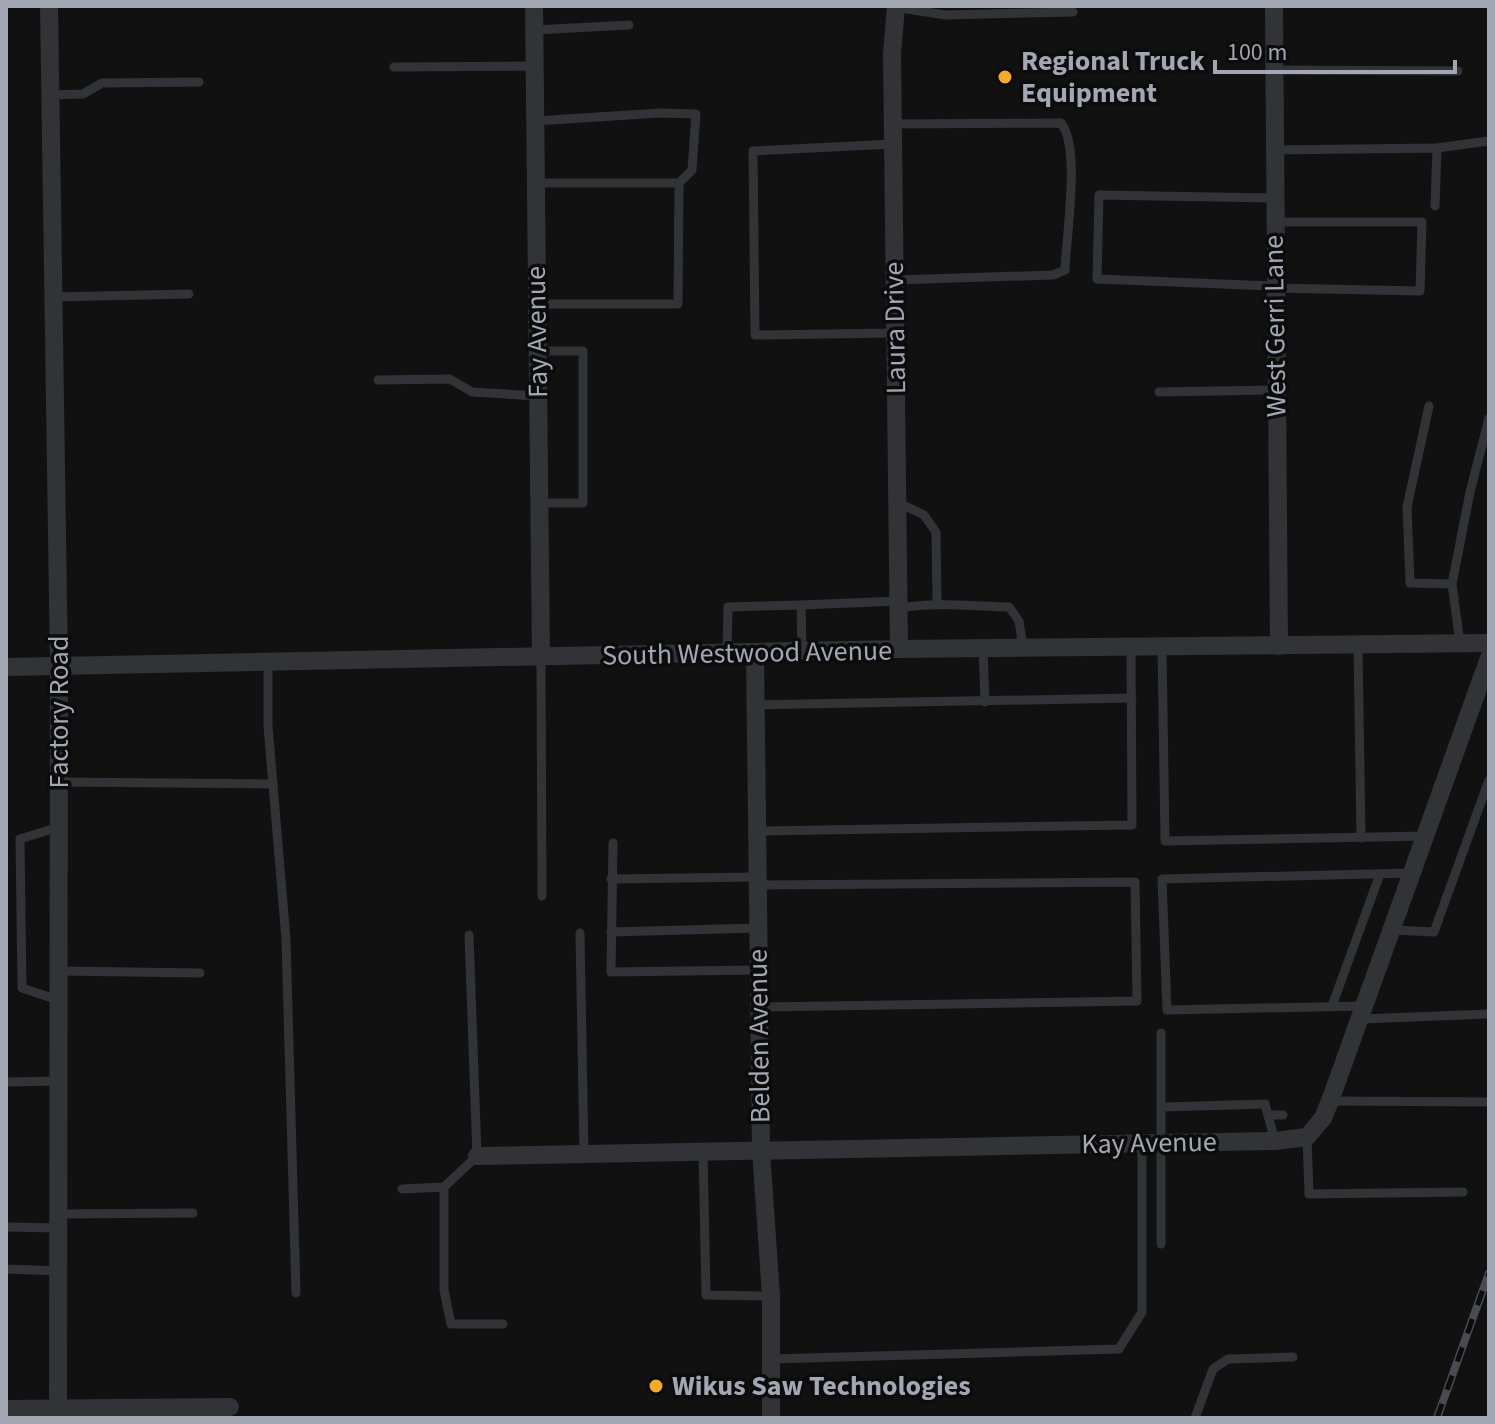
<svg xmlns="http://www.w3.org/2000/svg" width="1495" height="1424" font-family="'Source Sans 3',sans-serif">
  <style>
    .lines { fill: none; stroke-linecap: round; stroke-linejoin: round }
    .lane { stroke: #323337; stroke-width: 9 }
    .street { stroke: #323337; stroke-width: 18 }
    .rail-casing { stroke: #494b50; stroke-width: 8 }
    .rail { stroke: #0c0c0d; stroke-width: 5; stroke-dasharray: 15; stroke-linecap: butt }
    .poi-dot { fill: #f3ab28; stroke: #0c0c0d; stroke-width: 3 }
    .labels { text-anchor: middle; dominant-baseline: central; stroke-width: 7; stroke-linejoin: round; paint-order: stroke }
    .poi-label { font-size: 28px; font-weight: bold; fill: #a2a7b3; stroke: #0c0c0d; text-anchor: start }
    .street-label { font-size: 28px; fill: #a2a7b3; stroke: #0c0c0d }
  </style>
  <rect width="100%" height="100%" fill="#111112"/>
  <g class="lines">
    <g class="lane">
      <polyline points="895,7 945,15 1073,12"/>
      <polyline points="535,30 629,25"/>
      <polyline points="394,67 535,66"/>
      <polyline points="1274,70 1458,71"/>
      <polyline points="50,95 83,94 102,83 199,82"/>
      <polyline points="535,121 660,113 696,114 692,170 679,183"/>
      <path d="M893,124L1061,123C1081,147 1066,237 1065,270L1053,275L895,280"/>
      <polyline points="893,144 753,151 755,335 895,333"/>
      <polyline points="1437,148 1489,141"/>
      <polyline points="1274,150 1437,148 1435,206"/>
      <polyline points="536,183 679,183 678,304 536,304"/>
      <polyline points="1273,222 1422,222 1420,291 1274,288"/>
      <polyline points="1273,286 1097,279 1099,195 1274,198"/>
      <polyline points="53,297 189,294"/>
      <polyline points="537,351 583,351 583,503 539,503"/>
      <polyline points="378,380 450,379 472,392 538,396"/>
      <polyline points="1159,392 1276,390"/>
      <polyline points="1429,406 1407,507 1410,583 1452,584 1460,643"/>
      <polyline points="897,502 924,515 936,532 937,602"/>
      <polyline points="1452,584 1470,492 1489,418"/>
      <polyline points="801,605 898,601"/>
      <path d="M899,608C937,602 971,606 1009,607L1019,621L1023,648"/>
      <polyline points="1358,645 1361,838"/>
      <polyline points="1162,647 1165,841 1426,836"/>
      <polyline points="983,649 985,702"/>
      <polyline points="727,654 728,607 801,605 802,653"/>
      <polyline points="541,658 542,896"/>
      <polyline points="268,662 268,726 286,939 296,1293"/>
      <polyline points="755,705 1132,698"/>
      <polyline points="59,782 273,784"/>
      <polyline points="757,831 1132,825 1131,647"/>
      <polyline points="613,843 611,972 758,970"/>
      <polyline points="611,879 757,877"/>
      <polyline points="757,885 1135,882 1137,1001 759,1007"/>
      <polyline points="1393,930 1434,932 1489,780"/>
      <polyline points="611,932 757,928"/>
      <polyline points="580,933 584,1154"/>
      <polyline points="60,971 200,973"/>
      <polyline points="58,1000 22,988 20,839 59,827"/>
      <polyline points="1332,1006 1380,874"/>
      <polyline points="1364,1006 1167,1010 1162,879 1411,873"/>
      <polyline points="1360,1019 1489,1014"/>
      <polyline points="6,1082 60,1081"/>
      <polyline points="1330,1101 1489,1102"/>
      <polyline points="1164,1107 1265,1104 1275,1141"/>
      <polyline points="1268,1115 1283,1115"/>
      <polyline points="1307,1137 1309,1194 1463,1192"/>
      <polyline points="703,1151 706,1295 771,1296"/>
      <polyline points="444,1187 444,1290 451,1324 503,1324"/>
      <polyline points="402,1189 444,1187 477,1156 469,935"/>
      <polyline points="60,1214 193,1213"/>
      <polyline points="6,1227 59,1228"/>
      <polyline points="1161,1244 1161,1033"/>
      <polyline points="6,1269 60,1271"/>
      <polyline points="771,1359 1119,1349 1142,1312 1142,1143"/>
      <polyline points="1195,1418 1213,1369 1228,1359 1293,1357"/>
    </g>
    <g class="street">
      <polyline points="49,6 59,666 58,1418"/>
      <polyline points="534,6 541,658"/>
      <polyline points="896,6 892,54 899,649"/>
      <polyline points="1274,6 1279,646"/>
      <polyline points="755,654 761,1150 771,1296 771,1418"/>
      <polyline points="6,667 899,649 1489,643"/>
      <polyline points="477,1156 1275,1141 1307,1137 1323,1118 1330,1101 1489,658"/>
      <polyline points="6,1409 230,1407"/>
    </g>
    <g class="rail-casing">
      <polyline id="rail" points="1437,1418 1489,1273"/>
    </g>
    <use href="#rail" class="rail"/>
  </g>
  <g class="poi-dot">
    <circle cx="1005" cy="77" r="8"/>
    <circle cx="656" cy="1386" r="8"/>
  </g>
  <g class="labels">
    <g class="poi-label">
      <text x="1021" y="61">Regional Truck<tspan x="1021" dy="32">Equipment</tspan></text>
      <text x="672" y="1386">Wikus Saw Technologies</text>
    </g>
    <g class="street-label">
      <text transform="translate(1275 326) rotate(-91)">West Gerri Lane</text>
      <text transform="translate(895 328) rotate(-91)">Laura Drive</text>
      <text transform="translate(537 332) rotate(-91)">Fay Avenue</text>
      <text transform="translate(747 653) rotate(-1)">South Westwood Avenue</text>
      <text transform="translate(59 712) rotate(-90)">Factory Road</text>
      <text transform="translate(759 1036) rotate(-91)">Belden Avenue</text>
      <text transform="translate(1149 1143) rotate(-1)">Kay Avenue</text>
    </g>
  </g>
  <rect width="1495" height="1424" fill="none" stroke="#a2a7b3" stroke-width="16"/>
  <path d="M1215 60v12h240v-12" fill="none" stroke="#a2a7b3" stroke-width="4"/>
  <text x="1227" y="60" font-size="24" fill="#a2a7b3" stroke="#0c0c0d" stroke-width="6" paint-order="stroke">100 m</text>
</svg>
